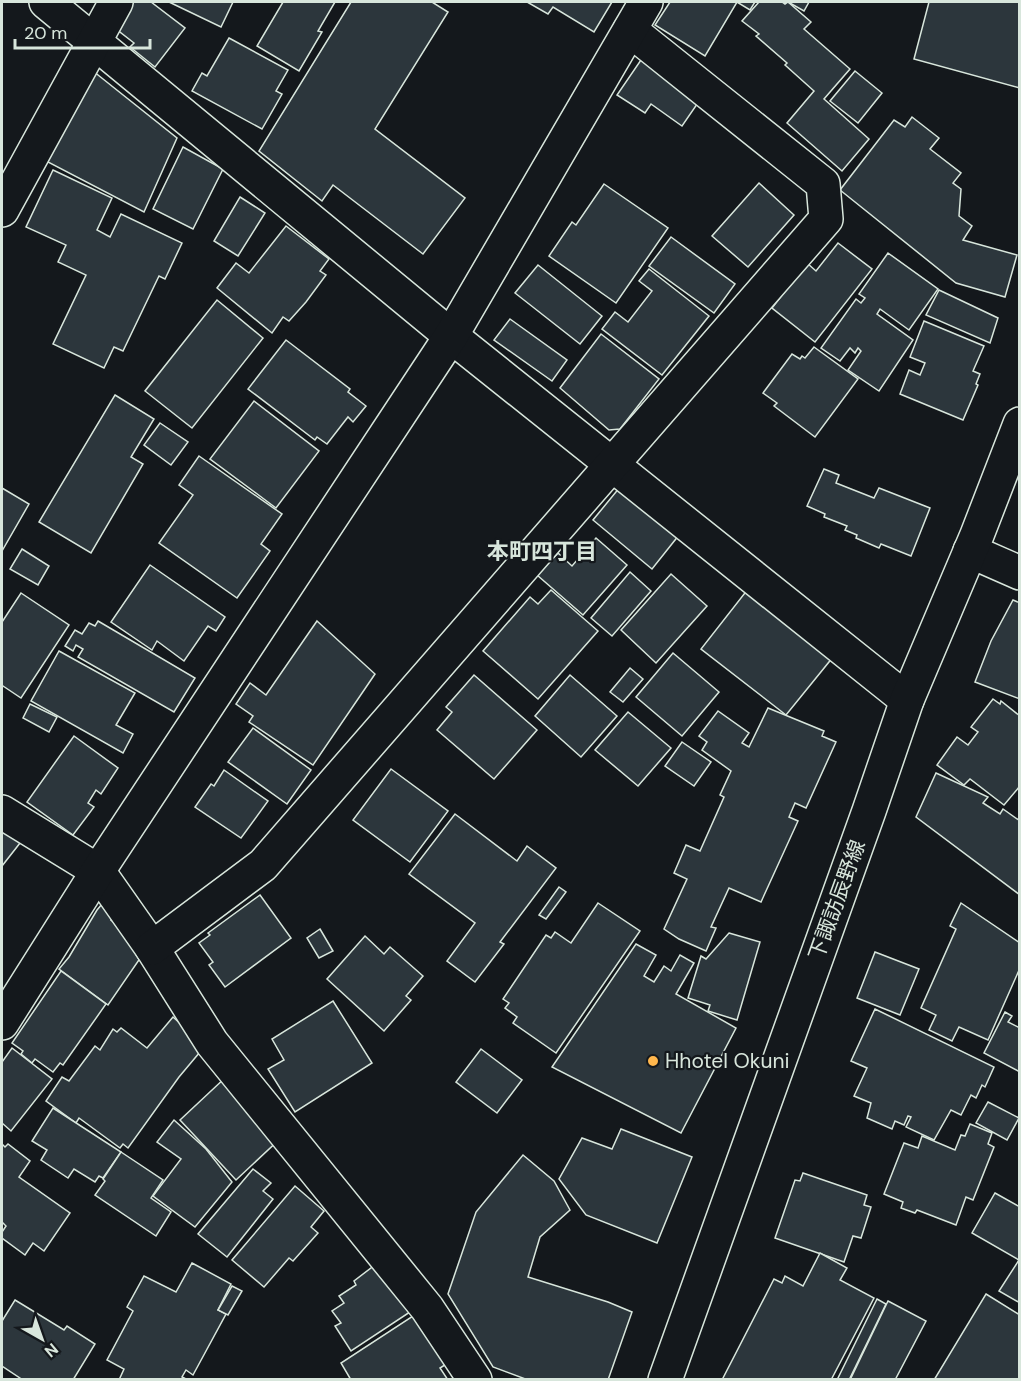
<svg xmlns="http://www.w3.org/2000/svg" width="1021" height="1381" font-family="'DM Sans','Noto Sans JP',sans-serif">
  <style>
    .building { fill: #2c363c; stroke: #d8e6dc; stroke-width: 1.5 }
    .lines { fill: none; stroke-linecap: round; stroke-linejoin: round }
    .minor-casing { stroke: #d8e6dc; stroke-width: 36 }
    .primary-casing { stroke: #d8e6dc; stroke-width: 36 }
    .minor { stroke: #14181c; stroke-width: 33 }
    .primary { stroke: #14181c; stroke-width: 33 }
    .poi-dot { fill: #ffb74d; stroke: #14181c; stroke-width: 2 }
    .labels { text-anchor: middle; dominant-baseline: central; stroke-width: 4.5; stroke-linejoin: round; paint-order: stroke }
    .street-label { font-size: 21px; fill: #d8e6dc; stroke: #14181c }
    .poi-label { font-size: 21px; fill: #d8e6dc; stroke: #14181c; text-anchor: start }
    .neighbourhood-label { font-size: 22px; font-weight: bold; fill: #d8e6dc; stroke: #14181c }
  </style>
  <rect width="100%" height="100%" fill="#14181c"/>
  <g class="building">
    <polygon points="129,2 151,2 185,28 155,67 130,47 134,43 111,25"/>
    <polygon points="169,2 233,2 221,27"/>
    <polygon points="283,2 335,2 318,31 322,32 299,71 257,46"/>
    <polygon points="351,2 432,2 448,12 375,129 465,198 423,254 333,185 322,201 259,151"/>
    <polygon points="527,2 612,2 594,32 553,7 548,14"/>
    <polygon points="670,2 755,2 750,10 737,2 705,56 655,25"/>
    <polygon points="759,2 782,2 785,4 788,2 811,22 804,29 850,69 824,99 869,139 842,171 787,123 814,91 785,65 787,63 756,36 759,34 742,21"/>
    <polygon points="788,2 809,2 804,11"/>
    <polygon points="929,2 1020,2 1020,88 914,59"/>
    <polygon points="229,38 288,70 276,91 282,94 262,129 192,91 202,73 207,76"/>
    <polygon points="643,57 702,97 682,126 651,104 645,113 617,95"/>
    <polygon points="93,71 177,138 144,212 46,161"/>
    <polygon points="855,71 882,93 858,123 830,101"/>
    <polygon points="912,117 939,138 930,149 961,173 953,183 961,189 959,216 972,226 963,240 1017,255 1005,297 956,283 840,190 894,120 905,127"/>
    <polygon points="183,147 223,169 193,229 153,209"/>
    <polygon points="53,170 112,198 97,230 110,237 121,214 182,243 165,279 159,276 123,351 114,347 104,368 53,344 86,275 58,262 66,245 26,227"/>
    <polygon points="759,183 794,215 748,267 712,236"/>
    <polygon points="604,184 668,228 616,303 549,256 572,222 576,225"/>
    <polygon points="240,197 265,213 238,256 214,241"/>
    <polygon points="286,226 329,259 320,271 326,275 306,302 289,321 283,317 272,333 217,288 236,263 249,273"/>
    <polygon points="671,237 735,284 714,313 649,266"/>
    <polygon points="838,243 872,269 815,342 772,308 807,263 816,271"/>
    <polygon points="888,253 938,289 909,330 880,309 877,314 913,340 879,391 848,370 861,351 858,348 855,353 850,348 840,361 821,348 856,299 861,303 865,298 859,294"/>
    <polygon points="538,265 602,316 580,344 515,293"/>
    <polygon points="649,269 709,316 662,375 602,329 615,312 628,322 652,291 639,281"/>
    <polygon points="939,290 998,318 990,343 926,315"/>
    <polygon points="217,300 263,338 192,428 145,391"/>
    <polygon points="510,319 567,360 552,381 494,340"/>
    <polygon points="924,321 984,346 973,371 980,374 976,384 978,385 963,420 900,394 909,370 920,375 925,363 910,357"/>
    <polygon points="601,334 659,379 620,429 609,430 560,388"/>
    <polygon points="286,340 350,389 348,392 366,406 353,422 348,417 327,444 317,437 315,440 248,389"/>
    <polygon points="814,347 858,379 815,437 774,406 777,403 763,393 792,354 800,359 802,356 805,358"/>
    <polygon points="115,395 154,419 131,457 143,464 91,553 39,522"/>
    <polygon points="254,401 319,451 276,508 210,459"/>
    <polygon points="160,423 188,442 171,465 144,445"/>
    <polygon points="199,456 282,514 261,544 270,551 237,598 159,543 193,495 179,485"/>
    <polygon points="824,469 839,475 836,483 874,498 879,488 930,508 911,556 881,544 879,548 856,538 857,535 845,530 847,526 824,517 825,514 807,506"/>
    <polygon points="620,487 679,535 652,569 593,520"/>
    <polygon points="2,488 29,504 2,551"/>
    <polygon points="596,538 627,565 583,615 537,575 558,553 572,566"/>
    <polygon points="22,549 49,566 38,585 10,569"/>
    <polygon points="150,565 225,617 216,631 208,626 184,661 157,641 152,650 111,622"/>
    <polygon points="630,572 651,591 612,636 591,618"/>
    <polygon points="671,574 707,606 656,663 621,630"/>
    <polygon points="748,589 833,657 786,715 701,649"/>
    <polygon points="551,590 598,631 538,699 483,651 530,597 538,604"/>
    <polygon points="21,593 69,625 21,698 3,686 2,688 2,622"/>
    <polygon points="1013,600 1020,603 1020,699 975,682 991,641"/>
    <polygon points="98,621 195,678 174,712 78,657 83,649 76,645 73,651 65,646 75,630 82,634 89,623 95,626"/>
    <polygon points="317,621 375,674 313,765 249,722 253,716 236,704 250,683 266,695"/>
    <polygon points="59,651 135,693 116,725 133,734 123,753 31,701"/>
    <polygon points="673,653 719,692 682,736 636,697"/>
    <polygon points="630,668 643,679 623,702 610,692"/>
    <polygon points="474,675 537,730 494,779 437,730 452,712 446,707"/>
    <polygon points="570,675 617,716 581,757 535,716"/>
    <polygon points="993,699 1000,704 1001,701 1020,716 1020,786 1004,805 970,779 964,785 937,765 957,737 968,745 978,732 971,727"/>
    <polygon points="30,704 57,717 49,732 23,718"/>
    <polygon points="768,708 824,731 822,736 836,742 806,808 795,803 789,817 798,821 761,902 729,888 711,927 716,928 706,951 679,939 664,929 687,879 674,873 686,845 700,851 724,797 720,795 731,771 702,750 707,742 699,736 718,711 749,733 742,743 749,747"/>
    <polygon points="628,712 671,748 638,786 595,750"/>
    <polygon points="253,728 311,770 287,804 228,762"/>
    <polygon points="74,736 118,768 101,794 96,790 88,803 94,807 73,835 27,802"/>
    <polygon points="682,742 711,762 694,786 665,766"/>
    <polygon points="391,769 448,811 410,862 353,820"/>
    <polygon points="224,770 268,801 241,838 195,807 211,784 214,786"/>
    <polygon points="936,773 988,797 983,803 1000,814 1003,809 1020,821 1020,895 916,817"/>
    <polygon points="455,814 517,861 527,846 556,868 500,942 504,944 475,982 447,961 475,923 409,874"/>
    <polygon points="2,828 20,843 2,866"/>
    <polygon points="559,887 566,892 546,919 539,915"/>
    <polygon points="260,895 291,938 225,987 209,965 213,962 199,943 210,935 208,933"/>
    <polygon points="598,903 640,931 556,1053 513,1023 517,1017 505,1008 509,1003 503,999 546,935 551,938 555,932 571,943"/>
    <polygon points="961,903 1020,943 1020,968 988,1040 959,1027 952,1041 929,1030 936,1015 921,1008 956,929 950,926"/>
    <polygon points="102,904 115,915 111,920 126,931 141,957 108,1005 59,969 69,957 97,910"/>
    <polygon points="320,929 333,951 319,958 307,938"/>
    <polygon points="729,933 760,942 737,1020 708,1011 710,1005 688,998 701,956 706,959"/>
    <polygon points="365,936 384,954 390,947 423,976 406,996 411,1000 384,1031 327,979"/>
    <polygon points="636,944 656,955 644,976 654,982 664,966 671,971 680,955 694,963 676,994 736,1028 681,1133 552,1067"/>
    <polygon points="875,952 919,969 900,1015 857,998"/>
    <polygon points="61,971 106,1004 63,1065 60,1063 53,1072 35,1059 32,1063 21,1054 23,1051 12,1043"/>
    <polygon points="333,1001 372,1063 295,1112 268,1069 284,1060 272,1039"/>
    <polygon points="875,1009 994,1067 985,1087 982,1085 976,1098 971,1095 961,1115 951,1110 934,1140 906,1127 911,1117 908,1116 904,1125 895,1121 892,1129 867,1118 871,1103 854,1096 867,1068 851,1061"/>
    <polygon points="1005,1012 1012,1016 1008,1022 1020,1028 1020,1072 984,1053"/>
    <polygon points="173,1017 205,1046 179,1077 128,1148 123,1144 120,1148 79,1118 76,1123 46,1101 62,1077 69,1081 95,1046 100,1050 113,1029 117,1032 121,1028 147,1048"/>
    <polygon points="12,1048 52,1079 11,1131 2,1123 2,1062"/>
    <polygon points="481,1049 522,1080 497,1113 456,1082"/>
    <polygon points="227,1076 283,1136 236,1180 180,1120"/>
    <polygon points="988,1102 1019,1118 1007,1140 976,1123"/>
    <polygon points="53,1108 121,1152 103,1178 99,1176 95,1182 74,1169 68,1178 41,1160 47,1150 32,1141"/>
    <polygon points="174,1120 206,1149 232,1182 195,1227 153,1196 181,1159 157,1142"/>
    <polygon points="970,1124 992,1133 988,1144 994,1147 973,1200 966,1197 956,1225 917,1210 915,1213 901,1208 903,1202 884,1194 904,1143 918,1148 922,1136 955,1150 961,1135 965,1136"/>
    <polygon points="621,1129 692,1157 657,1243 586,1215 559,1179 582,1138 612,1149"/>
    <polygon points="2,1144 5,1147 8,1144 30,1161 19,1177 70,1213 44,1251 33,1243 25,1255 2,1238 2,1232 6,1226 2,1222"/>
    <polygon points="121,1152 163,1180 151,1198 171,1212 156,1236 95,1195 105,1181 103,1179"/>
    <polygon points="523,1155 554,1181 570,1210 540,1237 528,1277 608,1302 632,1312 608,1380 528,1380 493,1367 448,1294 476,1212"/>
    <polygon points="253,1169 271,1183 263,1191 273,1199 227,1257 198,1234"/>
    <polygon points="803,1173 867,1195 864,1205 871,1207 861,1238 853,1236 844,1262 775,1238 795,1180 800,1181"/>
    <polygon points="295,1186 324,1211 311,1227 318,1233 293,1261 289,1258 264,1287 232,1260"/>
    <polygon points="995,1193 1020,1207 1020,1303 999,1291 1019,1260 972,1233"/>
    <polygon points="820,1253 847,1268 840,1280 874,1298 831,1380 722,1380 774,1279 782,1283 785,1276 803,1286"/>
    <polygon points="380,1261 413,1310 351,1351 335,1326 341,1323 332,1311 344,1303 339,1296 356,1285 354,1281"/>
    <polygon points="192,1263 231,1284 218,1310 226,1314 193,1375 186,1370 182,1377 188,1380 119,1380 124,1369 107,1360 133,1311 127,1307 144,1276 176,1292"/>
    <polygon points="232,1286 242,1291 228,1315 218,1310"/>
    <polygon points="986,1294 1020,1315 1020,1380 934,1380"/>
    <polygon points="877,1299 886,1304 849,1380 837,1380"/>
    <polygon points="15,1300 64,1330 67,1326 95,1344 73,1380 23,1380 2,1366 2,1321"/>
    <polygon points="888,1301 926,1321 895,1380 850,1380"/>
    <polygon points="416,1314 448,1363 440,1368 448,1380 351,1380 341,1363"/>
  </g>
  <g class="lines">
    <g class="minor-casing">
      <g id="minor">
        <polyline points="46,2 451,336 907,700"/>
        <polyline points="2,210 116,2"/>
        <polyline points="970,551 1020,573"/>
        <polyline points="2,812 98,871 152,948 212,1043 427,1308 475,1380"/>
        <polyline points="152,948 263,865 826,219 823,184 630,30"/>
        <polyline points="2,1023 98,871 451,336 646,2"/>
      </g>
    </g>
    <g class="primary-casing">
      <polyline id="primary" points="665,1380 869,811 907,700 977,535 1020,424"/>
    </g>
    <use href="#minor" class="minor"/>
    <use href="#primary" class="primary"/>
  </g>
  <circle class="poi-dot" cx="653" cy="1061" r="6"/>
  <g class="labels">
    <g class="street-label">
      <text transform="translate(837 900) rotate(-70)">下諏訪辰野線</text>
    </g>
    <g class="poi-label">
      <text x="665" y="1061">Hhotel Okuni</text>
    </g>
    <g class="neighbourhood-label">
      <text x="542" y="551">本町四丁目</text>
    </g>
  </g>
  <rect width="1021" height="1381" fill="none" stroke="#d8e6dc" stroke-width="6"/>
  <g transform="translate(42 1339) rotate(140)" stroke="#14181c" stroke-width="4.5" paint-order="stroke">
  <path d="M0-4.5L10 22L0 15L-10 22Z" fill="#d8e6dc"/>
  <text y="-9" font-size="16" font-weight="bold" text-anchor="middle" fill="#d8e6dc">N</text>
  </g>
  <path d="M15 39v9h135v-9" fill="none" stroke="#d8e6dc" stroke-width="3"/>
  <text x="24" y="39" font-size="18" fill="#d8e6dc" stroke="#14181c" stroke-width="4.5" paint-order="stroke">20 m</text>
</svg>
